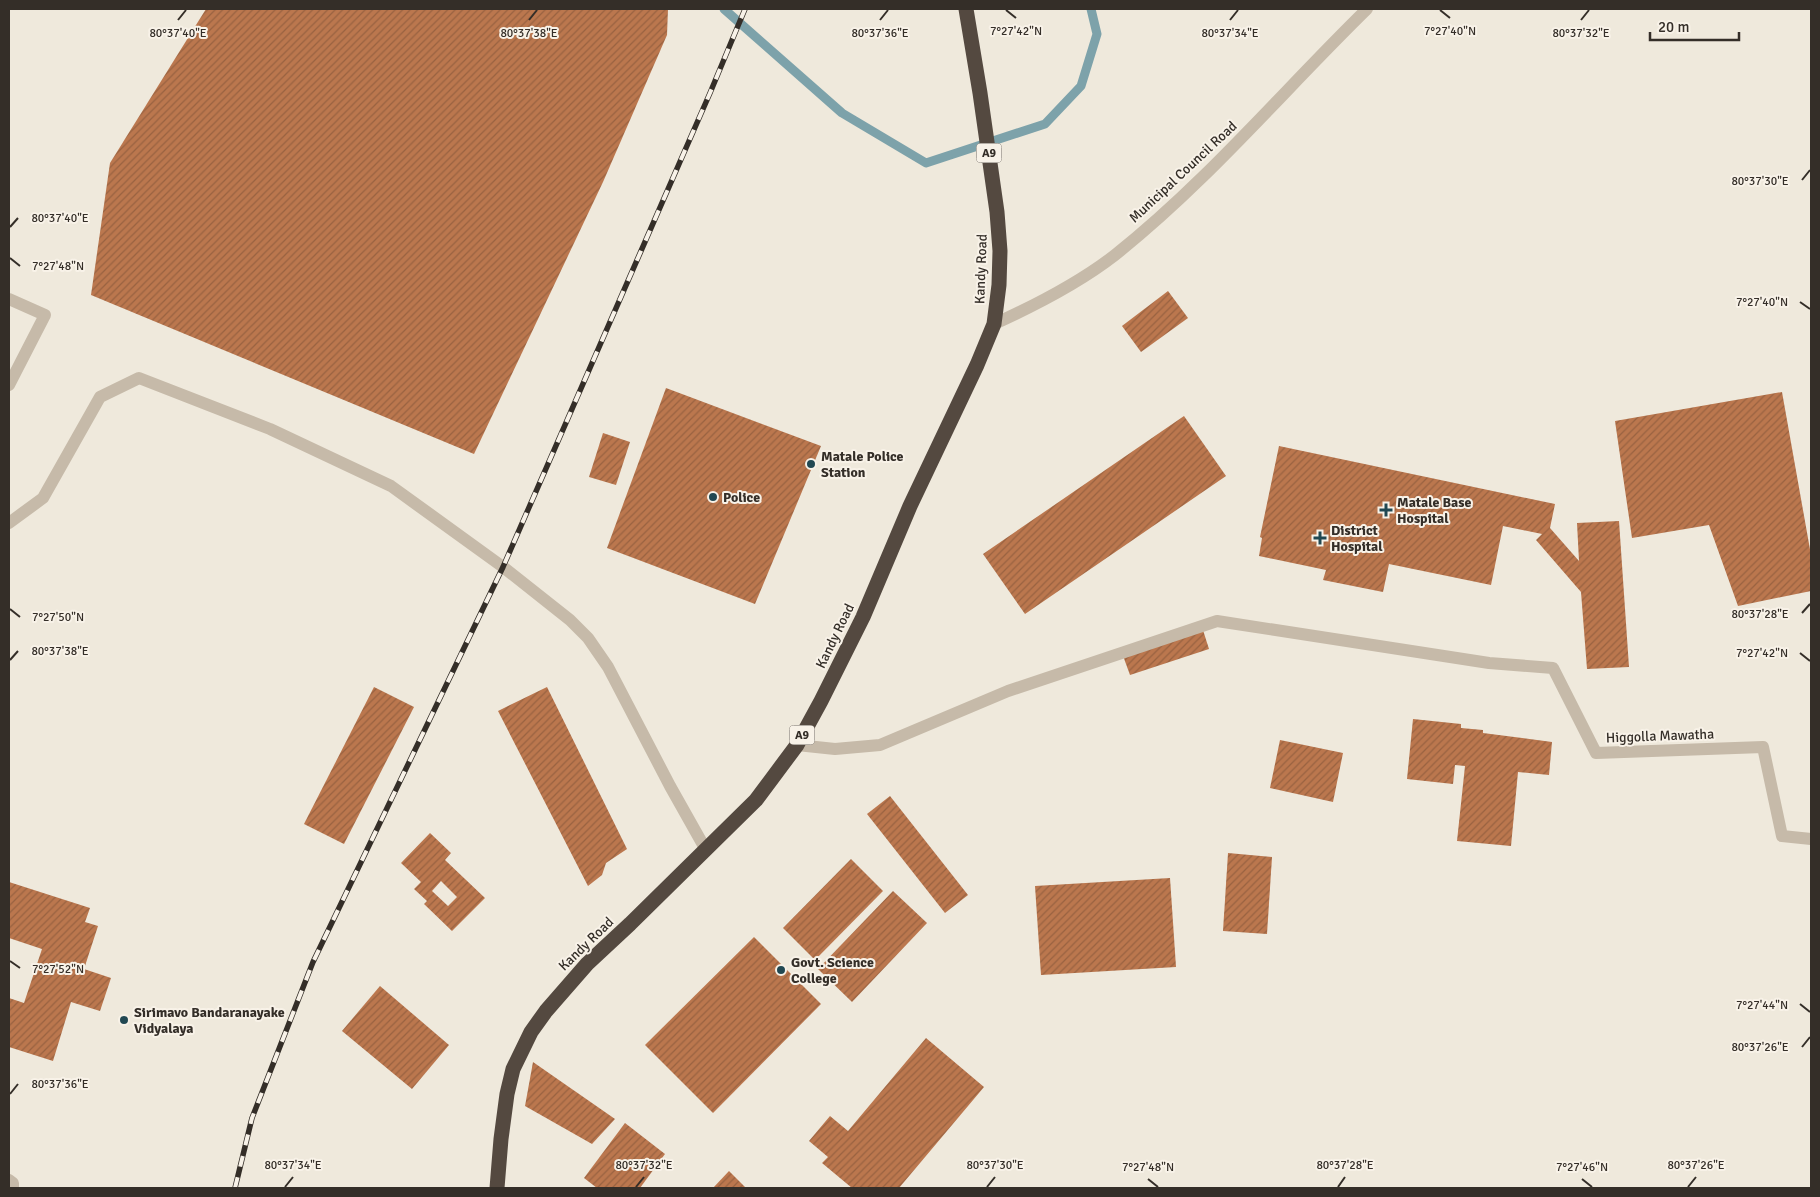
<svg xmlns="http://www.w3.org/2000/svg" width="1820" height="1197" font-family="Signika,sans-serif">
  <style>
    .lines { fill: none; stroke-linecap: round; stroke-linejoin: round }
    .stream { stroke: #7da2aa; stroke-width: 9 }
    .building { fill: url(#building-hatch); fill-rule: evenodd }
    .minor { stroke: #c6baa9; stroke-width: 12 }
    .highway { stroke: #544940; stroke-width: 15 }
    .rail-casing { stroke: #342e28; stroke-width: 5.5 }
    .rail { stroke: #f8f2e8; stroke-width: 4; stroke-dasharray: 11; stroke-linecap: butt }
    .ticks { fill: none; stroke: #342e28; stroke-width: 2 }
    .poi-dot { fill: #214852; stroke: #f8f2e8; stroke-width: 2 }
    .labels { text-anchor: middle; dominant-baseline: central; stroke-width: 4; stroke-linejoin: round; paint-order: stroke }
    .shield { fill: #f8f2e8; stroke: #6f6962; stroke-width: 1 }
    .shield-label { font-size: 12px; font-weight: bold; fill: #342e28 }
    .street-label { font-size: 14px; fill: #342e28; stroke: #f8f2e8 }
    .poi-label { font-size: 14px; font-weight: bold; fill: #342e28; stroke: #f8f2e8; text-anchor: start }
    .ticks-label { font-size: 12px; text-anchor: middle; fill: #342e28; stroke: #f8f2e8; stroke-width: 4; stroke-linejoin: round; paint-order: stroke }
  </style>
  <defs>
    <pattern id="building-hatch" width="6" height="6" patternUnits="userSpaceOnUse" patternTransform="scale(1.25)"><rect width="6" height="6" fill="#bb774e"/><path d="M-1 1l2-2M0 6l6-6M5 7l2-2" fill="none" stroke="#996241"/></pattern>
  </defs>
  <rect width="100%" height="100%" fill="#efe9dc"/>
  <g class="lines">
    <polyline class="stream" points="724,9 842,113 926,163 1045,124 1081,86 1097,34 1091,9"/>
  </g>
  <g class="building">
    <polygon points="206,9 668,9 667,35 603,182 474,454 91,295 110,163"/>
    <polygon points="1168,291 1188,318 1141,352 1122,326"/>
    <polygon points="666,388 821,446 755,604 607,548"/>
    <polygon points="1782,392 1811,555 1811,591 1738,606 1709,525 1632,538 1615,421"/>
    <polygon points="1184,416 1226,476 1025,614 983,554"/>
    <polygon points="603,433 630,442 616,485 589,477"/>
    <polygon points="1279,446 1555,504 1550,528 1579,561 1577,523 1619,521 1629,667 1587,669 1581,592 1536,540 1542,534 1503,526 1491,585 1389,564 1383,592 1323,580 1326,570 1259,556 1262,538 1260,537"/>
    <polygon points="1202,627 1209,649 1130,675 1122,653"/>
    <polygon points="374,687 414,707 344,844 304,824"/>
    <polygon points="547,687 627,849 606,863 602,875 588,886 498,711"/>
    <polygon points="1413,719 1461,724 1461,728 1483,730 1483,733 1552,742 1549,775 1518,772 1511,846 1457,841 1465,766 1455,765 1453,784 1407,779"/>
    <polygon points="1280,740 1343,753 1333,802 1270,788"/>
    <polygon points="890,796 968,895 945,913 867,814"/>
    <path d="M430,833L451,853L445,860L485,898L452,931L424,904L427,901L414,889L421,882L401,863ZM441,881L457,897L448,906L432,891Z"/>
    <polygon points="1228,853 1272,857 1267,934 1223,931"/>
    <polygon points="851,859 883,891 815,960 783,928"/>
    <polygon points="1170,878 1176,967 1041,975 1035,886"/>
    <polygon points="9,882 90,908 85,922 98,926 84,969 111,978 100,1011 71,1002 53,1061 9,1047 9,998 24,1003 42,949 9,938"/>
    <polygon points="893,891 927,923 852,1002 818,969"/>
    <polygon points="754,937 821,1004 713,1113 645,1045"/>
    <polygon points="380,986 449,1045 412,1089 342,1031"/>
    <polygon points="926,1038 984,1087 899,1188 852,1188 822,1163 828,1157 809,1141 830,1116 848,1131"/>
    <polygon points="533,1062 615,1119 592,1144 525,1106"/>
    <polygon points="625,1123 665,1154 640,1188 597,1188 584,1178"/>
    <polygon points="729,1171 746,1188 713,1188"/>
  </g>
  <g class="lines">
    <g class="minor">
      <polyline points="9,299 45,315 9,385"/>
      <path d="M994,324C1036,305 1079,283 1115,255C1208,181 1283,91 1367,9"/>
      <polyline points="9,523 43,498 100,397 139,378 270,429 391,486 503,567 570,620 588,638 608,667 670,786 706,850"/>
      <polyline points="797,745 835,749 880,745 1008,691 1217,621 1489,663 1553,668 1596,753 1763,747 1782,836 1811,839"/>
      <polyline points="9,1180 13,1183 13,1188"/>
    </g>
    <polyline class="highway" points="497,1188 501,1139 507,1094 513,1069 531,1032 546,1011 587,964 630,924 756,800 797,745 821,701 863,617 910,506 977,365 994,324 999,285 1000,251 997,212 980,93 966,9"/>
    <g class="rail-casing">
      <polyline id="rail" points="235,1188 252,1118 313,962 503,567 710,93 745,9"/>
    </g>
    <use href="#rail" class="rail"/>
  </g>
  <path class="ticks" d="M1006,10L1016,18M1440,10L1450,18M178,20L186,10M529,20L537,10M880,20L888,10M1230,20L1238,10M1581,20L1589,10M1802,180L1810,170M10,227L18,218M10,258L20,266M1800,302L1810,309M10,609L20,617M1802,613L1810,604M1800,653L1810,661M10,660L18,651M10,961L20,968M1800,1004L1810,1012M1802,1047L1810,1037M10,1094L18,1084M1148,1179L1158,1187M1582,1179L1592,1187M285,1187L293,1177M636,1187L644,1177M987,1187L995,1177M1338,1187L1345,1177M1688,1187L1696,1177"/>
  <g class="poi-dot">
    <circle cx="811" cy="464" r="5"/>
    <circle cx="713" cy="497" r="5"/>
    <path d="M1383.5 502.5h5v5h5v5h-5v5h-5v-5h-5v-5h5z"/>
    <path d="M1317.5 530.5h5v5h5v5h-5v5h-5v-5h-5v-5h5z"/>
    <circle cx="781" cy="970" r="5"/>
    <circle cx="124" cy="1020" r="5"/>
  </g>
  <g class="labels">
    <g class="shield">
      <rect x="976.5" y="143.5" width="25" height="19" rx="4"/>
      <rect x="789.5" y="725.5" width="25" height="19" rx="4"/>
    </g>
    <g class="shield-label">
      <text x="989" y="153">A9</text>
      <text x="802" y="735">A9</text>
    </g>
    <g class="street-label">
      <text transform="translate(1183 172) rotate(-43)">Municipal Council Road</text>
      <text transform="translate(981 269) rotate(-88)">Kandy Road</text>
      <text transform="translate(835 636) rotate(-64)">Kandy Road</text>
      <text transform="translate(1660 736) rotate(-2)">Higgolla Mawatha</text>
      <text transform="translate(586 944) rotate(-44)">Kandy Road</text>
    </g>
    <g class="poi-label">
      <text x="821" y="456">Matale Police<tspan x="821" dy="16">Station</tspan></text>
      <text x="723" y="497">Police</text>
      <text x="1397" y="502">Matale Base<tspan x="1397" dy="16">Hospital</tspan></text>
      <text x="1331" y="530">District<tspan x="1331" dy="16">Hospital</tspan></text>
      <text x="791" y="962">Govt. Science<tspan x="791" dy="16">College</tspan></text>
      <text x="134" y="1012">Sirimavo Bandaranayake<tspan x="134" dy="16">Vidyalaya</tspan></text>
    </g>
  </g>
  <g class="ticks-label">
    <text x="1016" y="35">7°27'42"N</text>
    <text x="1450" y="35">7°27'40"N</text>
    <text x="178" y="37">80°37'40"E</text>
    <text x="529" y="37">80°37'38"E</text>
    <text x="880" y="37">80°37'36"E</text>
    <text x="1230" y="37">80°37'34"E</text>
    <text x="1581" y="37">80°37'32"E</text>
    <text x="1760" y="185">80°37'30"E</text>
    <text x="60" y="222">80°37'40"E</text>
    <text x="58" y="270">7°27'48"N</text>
    <text x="1762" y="306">7°27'40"N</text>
    <text x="1760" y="618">80°37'28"E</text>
    <text x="58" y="621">7°27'50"N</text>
    <text x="60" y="655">80°37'38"E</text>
    <text x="1762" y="657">7°27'42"N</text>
    <text x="58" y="973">7°27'52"N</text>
    <text x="1762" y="1009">7°27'44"N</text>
    <text x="1760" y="1051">80°37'26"E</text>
    <text x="60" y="1088">80°37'36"E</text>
    <text x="293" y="1169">80°37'34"E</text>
    <text x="644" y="1169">80°37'32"E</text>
    <text x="995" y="1169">80°37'30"E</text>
    <text x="1345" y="1169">80°37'28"E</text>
    <text x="1696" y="1169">80°37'26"E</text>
    <text x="1148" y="1171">7°27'48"N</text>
    <text x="1582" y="1171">7°27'46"N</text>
  </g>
  <rect width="1820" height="1197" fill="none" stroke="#342e28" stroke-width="20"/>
  <path d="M1650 32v8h89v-8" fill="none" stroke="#342e28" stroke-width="2.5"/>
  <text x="1658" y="32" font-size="15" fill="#342e28" stroke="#f8f2e8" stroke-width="4" paint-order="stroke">20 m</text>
</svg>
